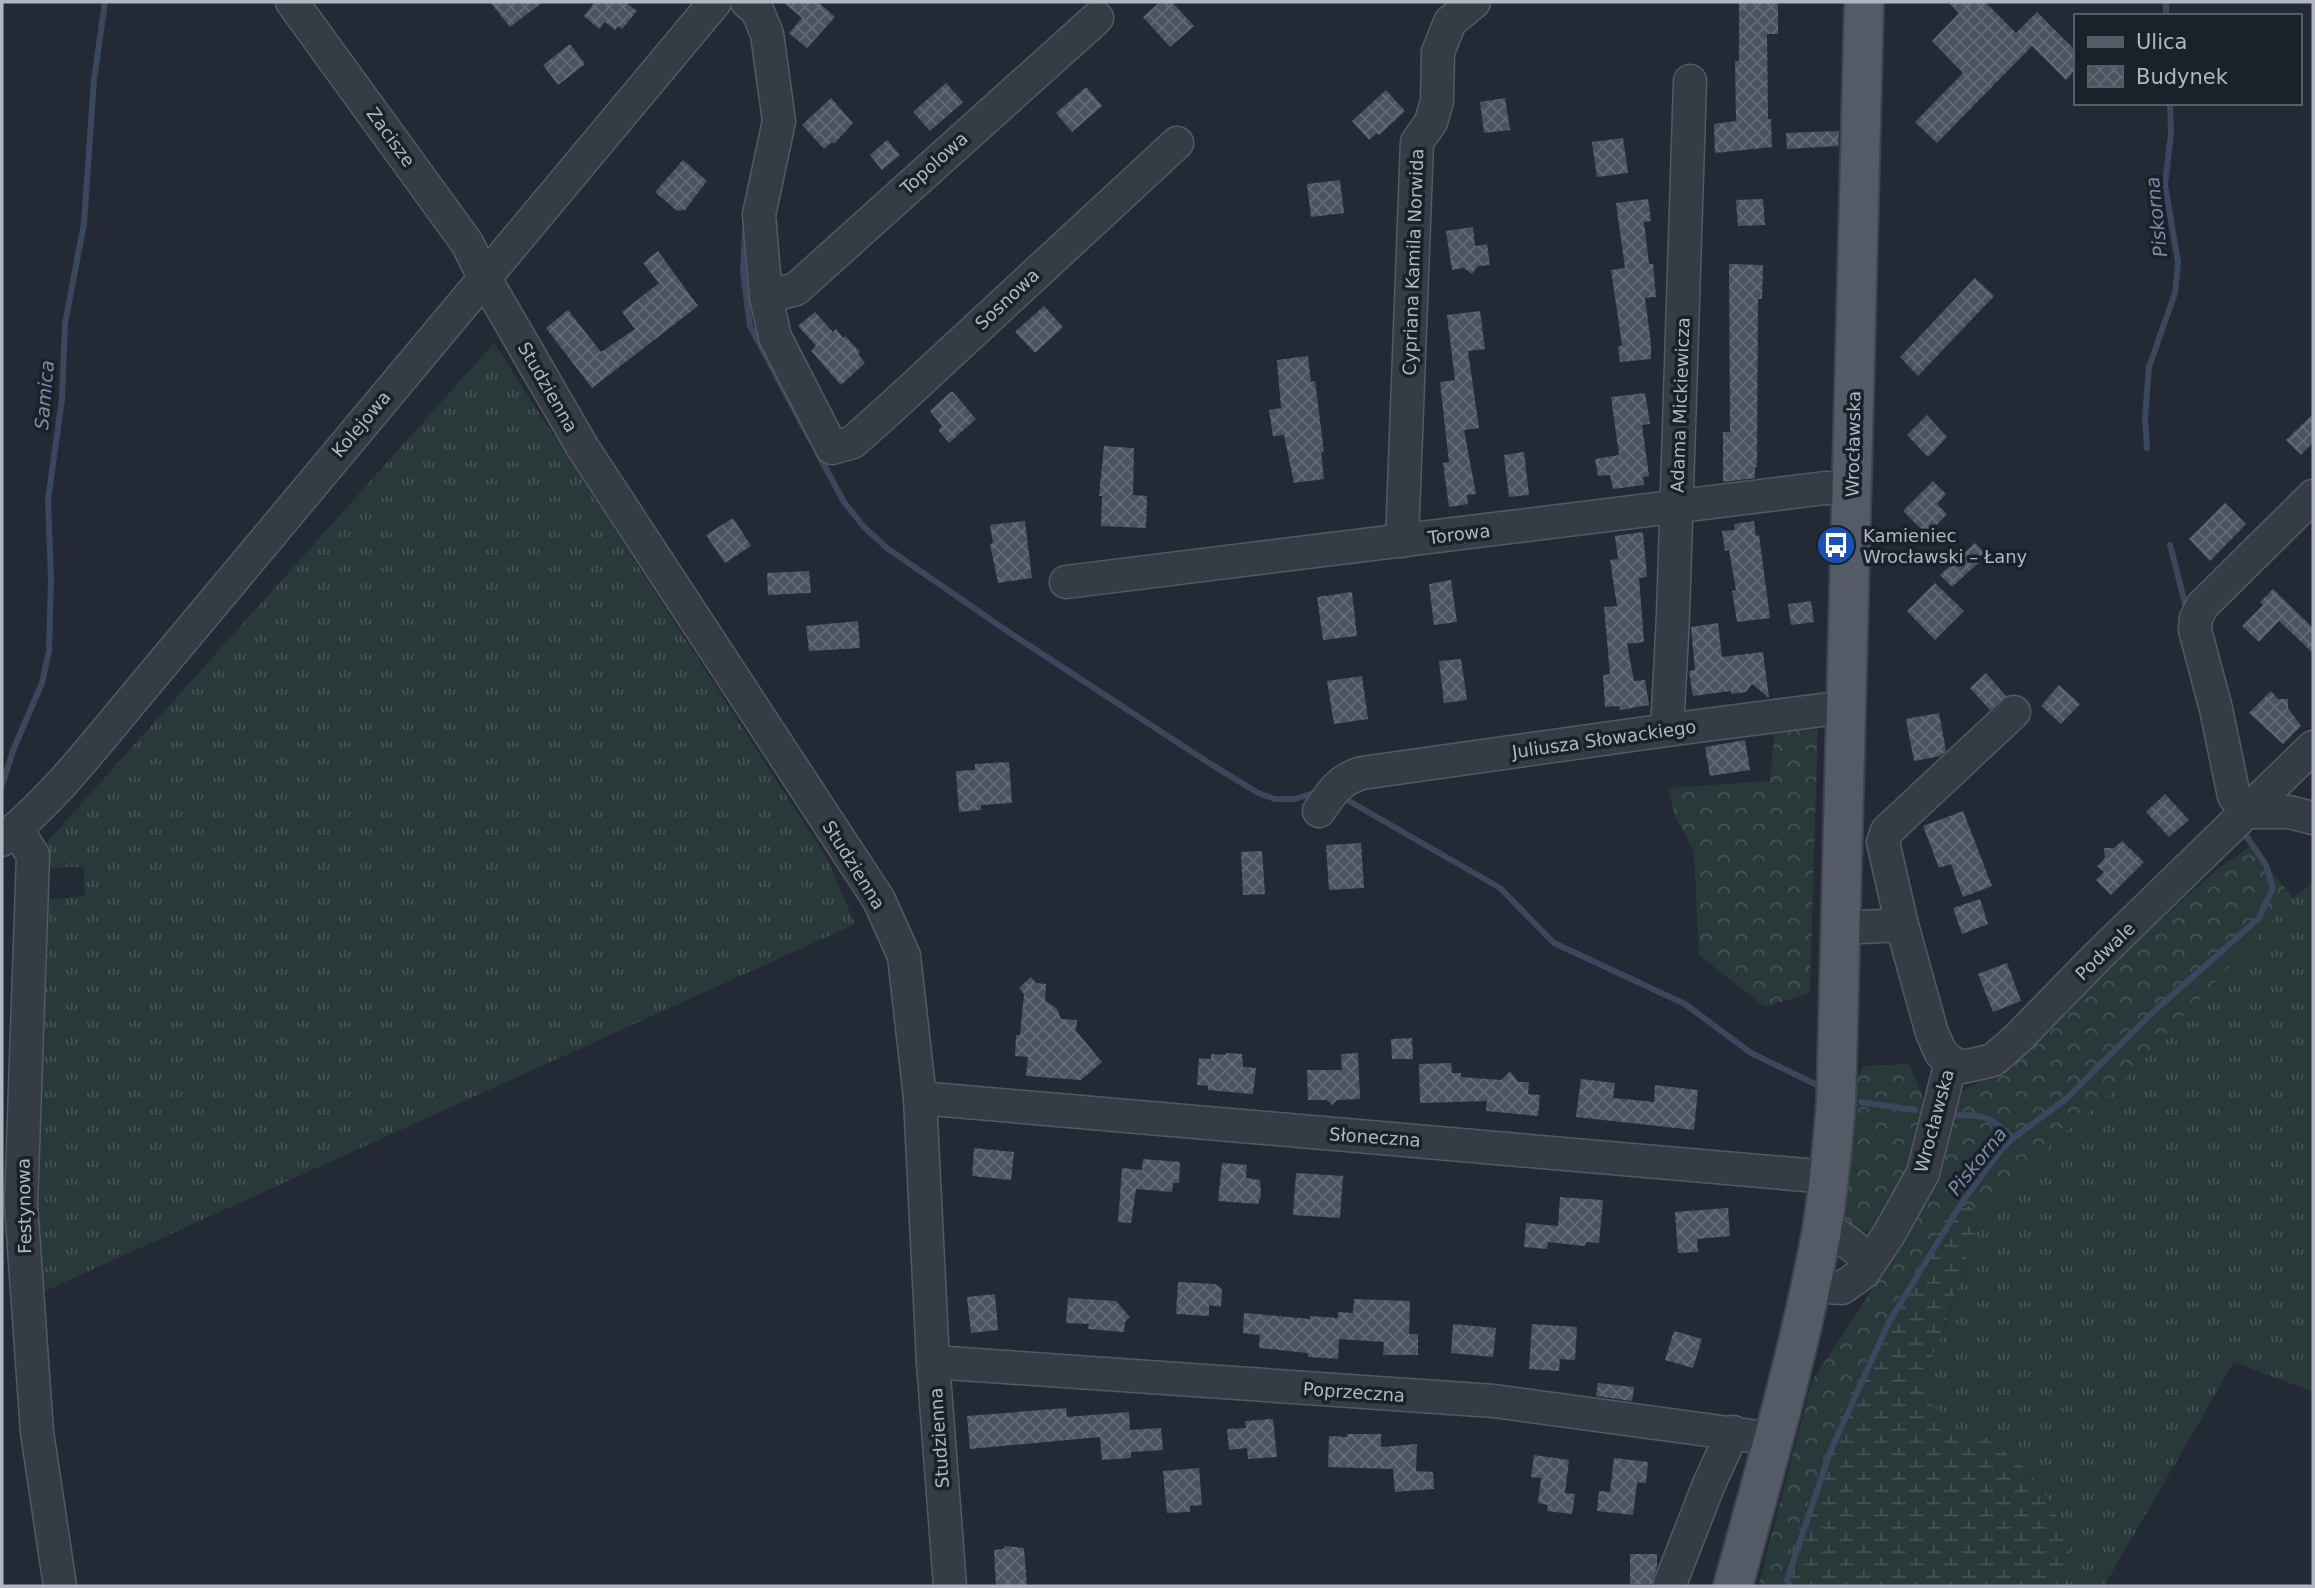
<svg xmlns="http://www.w3.org/2000/svg" width="2315" height="1588" font-family="'DejaVu Sans',sans-serif">
  <style>
    .grass { fill: url(#grass-tufts) }
    .forest { fill: url(#forest-crowns) }
    .wetland { fill: url(#wetland-marsh) }
    .lines { fill: none; stroke-linecap: round; stroke-linejoin: round }
    .stream { stroke: #3a475d; stroke-width: 6 }
    .building { fill: url(#building-cross-hatch) }
    .minor-casing { stroke: #545964; stroke-width: 35 }
    .major-casing { stroke: #3f454f; stroke-width: 42 }
    .minor { stroke: #363c46; stroke-width: 32 }
    .major { stroke: #545b66; stroke-width: 38 }
    .labels { text-anchor: middle; dominant-baseline: central; stroke-width: 7; stroke-linejoin: round; paint-order: stroke }
    .street-label { font-size: 18px; fill: #b1b6c2; stroke: #1b212b }
    .poi-label { font-size: 18px; fill: #b1b6c2; stroke: #1b212b; text-anchor: start }
    .water-label { font-size: 19px; font-style: italic; fill: #7c8ca8; stroke: #1b212b }
  </style>
  <defs>
    <pattern id="grass-tufts" width="24" height="20" patternUnits="userSpaceOnUse" patternTransform="scale(1.75)"><rect width="24" height="20" fill="#29393a"/><path d="M3 7l-1-3M5 7V3M7 7l1-3M15 17l-1-3M17 17v-4M19 17l1-3" fill="none" stroke="#465355"/></pattern>
    <pattern id="forest-crowns" width="20" height="18" patternUnits="userSpaceOnUse" patternTransform="scale(1.75)"><rect width="20" height="18" fill="#29393a"/><path d="M2 6a3 3 0 1 1 6 0M12 15a3 3 0 1 1 6 0" fill="none" stroke="#465355"/></pattern>
    <pattern id="wetland-marsh" width="20" height="14" patternUnits="userSpaceOnUse" patternTransform="scale(1.75)"><rect width="20" height="14" fill="#29393a"/><path d="M1 5h8M5 5V1M11 12h8M15 12V8" fill="none" stroke="#465355"/></pattern>
    <pattern id="building-cross-hatch" width="8" height="8" patternUnits="userSpaceOnUse" patternTransform="scale(1.75)"><rect width="8" height="8" fill="#4b5361"/><path d="M0 0l8 8M0 8l8-8" fill="none" stroke="#636a76"/></pattern>
  </defs>
  <rect width="100%" height="100%" fill="#232a35"/>
  <g class="grass">
    <polygon points="494,343 828,860 855,924 45,1291 33,1215 43,900 85,896 83,867 43,868 48,841"/>
    <polygon points="2313,882 2313,1392 2234,1362 2104,1586 2064,1586 2071,1546 2027,1470 1984,1436 1951,1428 1930,1402 1925,1375 1943,1333 1981,1215 2052,1143 2113,1092 2293,898"/>
  </g>
  <g class="forest">
    <polygon points="1818,719 1810,993 1765,1007 1699,955 1694,852 1675,816 1668,788 1770,781 1775,725"/>
    <polygon points="2251,846 2293,898 2113,1092 2052,1143 1981,1215 1968,1205 1950,1211 1898,1300 1844,1405 1778,1586 1759,1583 1812,1381 1881,1276 1923,1190 1960,1093 1983,1079 2215,871"/>
    <polygon points="1909,1064 1923,1097 1919,1141 1891,1205 1870,1231 1850,1230 1840,1217 1855,1081 1864,1066"/>
  </g>
  <polygon class="wetland" points="1968,1205 1981,1215 1942,1333 1925,1375 1930,1402 1951,1427 1984,1436 2027,1470 2047,1497 2071,1546 2064,1586 1778,1586 1844,1405 1898,1300 1950,1211"/>
  <g class="lines">
    <g class="stream">
      <polyline points="2166,16 2166,2"/>
      <polyline points="745,231 743,272 750,326 810,439"/>
      <polyline points="2147,448 2145,418 2149,367 2175,293 2178,262 2165,185 2171,133 2170,103"/>
      <polyline points="817,452 844,502 864,527 887,548 1010,633 1209,763 1258,793 1275,799 1295,799 1317,792"/>
      <polyline points="2170,545 2187,611"/>
      <polyline points="2,785 14,748 42,683 49,651 51,579 48,500 62,399 65,324 84,223 94,80 105,2"/>
      <polyline points="1342,797 1500,888 1554,943 1685,1004 1751,1053 1817,1085"/>
      <polyline points="1861,1102 1915,1110"/>
      <path d="M1950,1116C1982,1113 1990,1116 2013,1138"/>
      <polyline points="1790,1586 1787,1580 1830,1452 1889,1322 1963,1201 1999,1153 2013,1138 2066,1099 2151,1014 2259,918 2273,888 2266,865 2245,834"/>
    </g>
  </g>
  <g class="building">
    <polygon points="490,2 543,2 510,27"/>
    <polygon points="595,2 625,2 637,11 622,29 618,26 615,30 605,22 599,29 584,16"/>
    <polygon points="783,2 818,2 835,17 807,48 789,33 802,18"/>
    <polygon points="1160,2 1172,2 1194,26 1170,47 1143,17"/>
    <polygon points="1739,2 1778,2 1778,34 1767,34 1768,119 1771,119 1772,147 1715,153 1714,124 1736,121 1735,61 1739,61"/>
    <polygon points="1948,2 1985,2 2016,33 2037,12 2075,50 2075,70 2066,80 2032,46 1937,143 1915,122 1963,73 1932,41 1959,13"/>
    <polygon points="570,44 585,64 558,85 543,65"/>
    <polygon points="946,83 963,102 930,131 913,112"/>
    <polygon points="1086,87 1102,106 1072,132 1056,113"/>
    <polygon points="1386,90 1405,111 1379,135 1377,133 1369,140 1352,121"/>
    <polygon points="831,98 853,123 834,144 832,142 824,149 802,125"/>
    <polygon points="1505,98 1510,130 1484,133 1480,102"/>
    <polygon points="1839,131 1838,146 1787,149 1786,133"/>
    <polygon points="1623,138 1628,173 1597,177 1592,142"/>
    <polygon points="887,140 900,155 882,170 870,155"/>
    <polygon points="683,160 707,181 685,210 677,211 655,192"/>
    <polygon points="1340,180 1344,213 1311,217 1307,184"/>
    <polygon points="1648,199 1651,221 1644,222 1649,264 1653,264 1656,297 1645,298 1651,344 1651,359 1620,362 1618,347 1622,345 1611,270 1625,268 1616,203"/>
    <polygon points="1763,199 1765,225 1738,226 1736,200"/>
    <polygon points="1473,227 1475,246 1487,244 1490,265 1478,266 1472,274 1464,268 1452,270 1446,231"/>
    <polygon points="658,251 698,306 592,388 546,328 568,310 601,352 635,329 622,312 659,283 643,263"/>
    <polygon points="1729,264 1763,265 1762,299 1758,299 1757,467 1755,467 1755,478 1723,482 1723,432 1730,432"/>
    <polygon points="1975,278 1994,296 1918,376 1900,357"/>
    <polygon points="1044,306 1063,327 1035,353 1015,332"/>
    <polygon points="1480,311 1485,349 1468,351 1479,428 1464,430 1476,494 1467,495 1468,504 1449,507 1443,463 1449,462 1440,382 1455,380 1447,315"/>
    <polygon points="815,312 833,332 836,329 843,338 845,336 860,352 858,354 865,363 841,385 811,351 816,346 798,326"/>
    <polygon points="1308,356 1311,382 1315,381 1324,452 1321,452 1324,479 1294,483 1284,435 1273,436 1269,410 1281,408 1277,360"/>
    <polygon points="952,391 976,419 949,443 938,430 942,426 930,411"/>
    <polygon points="1645,393 1650,424 1642,425 1649,476 1643,477 1644,485 1613,489 1610,475 1598,476 1595,459 1619,455 1611,397"/>
    <polygon points="2313,414 2313,442 2301,455 2286,440"/>
    <polygon points="1927,415 1947,437 1928,457 1907,435"/>
    <polygon points="1104,446 1134,448 1133,495 1147,496 1146,528 1101,526 1102,496 1099,496"/>
    <polygon points="1524,452 1529,495 1509,497 1504,455"/>
    <polygon points="1933,481 1946,494 1937,504 1947,514 1927,535 1903,511"/>
    <polygon points="2225,503 2246,524 2210,561 2189,539"/>
    <polygon points="733,518 751,546 725,563 706,535"/>
    <polygon points="1025,521 1032,578 998,583 990,544 993,543 990,525"/>
    <polygon points="1754,521 1756,536 1759,535 1770,618 1737,622 1732,591 1736,590 1729,550 1725,551 1722,531 1735,530 1734,524"/>
    <polygon points="1643,532 1647,577 1639,578 1644,642 1627,644 1634,681 1645,680 1649,705 1620,710 1619,706 1605,707 1603,675 1610,674 1604,607 1617,606 1610,560 1618,559 1615,536"/>
    <polygon points="1975,543 1987,555 1952,587 1940,575"/>
    <polygon points="809,571 811,593 768,595 767,573"/>
    <polygon points="1451,580 1457,622 1434,625 1429,584"/>
    <polygon points="1935,583 1964,611 1935,640 1907,611"/>
    <polygon points="2273,589 2313,628 2313,653 2279,621 2259,642 2242,626 2263,605 2260,602"/>
    <polygon points="1352,592 1357,636 1323,640 1317,597"/>
    <polygon points="1811,601 1814,622 1791,625 1788,604"/>
    <polygon points="858,621 860,648 809,651 806,626"/>
    <polygon points="1718,623 1722,657 1763,652 1769,698 1752,684 1746,692 1731,694 1731,691 1693,696 1689,671 1695,670 1691,627"/>
    <polygon points="1461,659 1467,700 1444,703 1439,661"/>
    <polygon points="1986,673 2006,696 1990,710 1970,688"/>
    <polygon points="1362,676 1368,719 1334,724 1327,681"/>
    <polygon points="2059,685 2080,704 2061,724 2041,706"/>
    <polygon points="2271,691 2278,699 2288,699 2288,708 2301,726 2283,744 2249,713"/>
    <polygon points="1939,713 1946,751 1940,756 1914,761 1906,719"/>
    <polygon points="1745,740 1750,770 1710,776 1705,747"/>
    <polygon points="1009,762 1012,803 981,805 981,810 959,812 956,771 975,770 975,764"/>
    <polygon points="2165,794 2189,820 2169,837 2146,812"/>
    <polygon points="1963,811 1992,886 1963,897 1951,864 1939,868 1923,826"/>
    <polygon points="2122,841 2144,862 2111,895 2096,880 2104,872 2097,866 2105,858 2104,848 2114,848"/>
    <polygon points="1361,843 1364,888 1329,890 1326,845"/>
    <polygon points="1262,851 1265,894 1243,895 1241,852"/>
    <polygon points="1980,899 1988,924 1962,934 1953,908"/>
    <polygon points="2007,963 2021,1001 1993,1012 1978,974"/>
    <polygon points="1031,977 1036,983 1046,984 1045,1000 1057,1009 1061,1019 1077,1020 1076,1031 1102,1062 1081,1080 1026,1076 1028,1057 1015,1056 1016,1035 1020,1035 1024,994 1019,988"/>
    <polygon points="1412,1038 1413,1059 1392,1059 1391,1039"/>
    <polygon points="1226,1053 1242,1054 1243,1067 1256,1068 1253,1094 1208,1090 1208,1086 1197,1085 1199,1058 1211,1059 1211,1054 1225,1055"/>
    <polygon points="1358,1053 1360,1099 1337,1100 1332,1105 1327,1100 1308,1100 1307,1070 1342,1070 1341,1054"/>
    <polygon points="1451,1063 1452,1073 1461,1073 1461,1077 1501,1080 1510,1071 1518,1082 1529,1082 1528,1094 1540,1095 1538,1116 1486,1111 1487,1101 1420,1103 1419,1064"/>
    <polygon points="1581,1079 1615,1083 1613,1098 1654,1102 1655,1085 1698,1090 1694,1130 1576,1117"/>
    <polygon points="974,1148 1014,1152 1011,1180 972,1176"/>
    <polygon points="1143,1159 1180,1162 1179,1183 1173,1183 1172,1192 1136,1189 1131,1223 1118,1222 1122,1168 1142,1170"/>
    <polygon points="1222,1163 1247,1165 1246,1178 1260,1180 1261,1196 1258,1204 1218,1201"/>
    <polygon points="1296,1173 1343,1176 1340,1218 1293,1215"/>
    <polygon points="1560,1197 1603,1200 1599,1243 1586,1242 1585,1246 1548,1242 1547,1249 1524,1247 1526,1223 1558,1226"/>
    <polygon points="1728,1208 1730,1236 1697,1239 1698,1252 1678,1253 1675,1212"/>
    <polygon points="1178,1282 1215,1284 1222,1289 1221,1307 1209,1305 1209,1316 1176,1314"/>
    <polygon points="995,1294 998,1330 971,1333 967,1297"/>
    <polygon points="1068,1298 1116,1301 1130,1317 1125,1322 1124,1332 1088,1329 1089,1324 1066,1323"/>
    <polygon points="1354,1299 1410,1301 1409,1334 1418,1334 1418,1355 1383,1355 1384,1342 1339,1339 1338,1359 1308,1357 1308,1353 1259,1348 1260,1335 1243,1333 1244,1313 1310,1319 1310,1316 1338,1318 1338,1312 1353,1313"/>
    <polygon points="1453,1324 1496,1328 1493,1357 1451,1353"/>
    <polygon points="1532,1324 1577,1327 1575,1360 1560,1359 1559,1371 1529,1369"/>
    <polygon points="1674,1331 1702,1339 1693,1368 1665,1360"/>
    <polygon points="1598,1383 1634,1387 1632,1401 1596,1396"/>
    <polygon points="1066,1408 1067,1417 1129,1412 1130,1430 1161,1428 1163,1450 1131,1452 1131,1458 1102,1460 1100,1437 970,1449 967,1416"/>
    <polygon points="1273,1419 1277,1457 1248,1459 1247,1448 1229,1450 1227,1429 1246,1428 1245,1421"/>
    <polygon points="1347,1434 1381,1434 1381,1447 1417,1444 1416,1471 1433,1472 1434,1489 1395,1492 1393,1469 1328,1467 1329,1436 1347,1437"/>
    <polygon points="1534,1455 1569,1460 1565,1493 1575,1494 1572,1514 1547,1511 1548,1505 1538,1503 1541,1478 1531,1477"/>
    <polygon points="1614,1458 1648,1462 1646,1483 1637,1482 1633,1515 1597,1511 1599,1491 1610,1492"/>
    <polygon points="1199,1468 1202,1505 1190,1506 1190,1512 1167,1513 1163,1471"/>
    <polygon points="1005,1546 1024,1548 1027,1586 996,1586 994,1550 1003,1549"/>
    <polygon points="1630,1554 1657,1554 1657,1566 1652,1584 1630,1584"/>
  </g>
  <g class="lines">
    <g class="minor-casing">
      <g id="minor">
        <polyline points="292,2 467,243 484,277 583,448 879,900 904,956 920,1098 933,1362 950,1586"/>
        <polyline points="747,2 757,10 767,34 779,121 759,215 766,297 775,337 832,448 853,442 891,408 1177,143"/>
        <polyline points="766,297 796,289 1097,18"/>
        <polyline points="2313,496 2202,606 2196,618 2195,630 2216,709 2234,796 2249,812 2289,812 2313,818"/>
        <polyline points="1402,541 1417,142 1431,122 1437,101 1438,52 1450,22 1474,2"/>
        <polyline points="1066,582 1825,488 1852,489"/>
        <polyline points="1667,730 1673,615 1690,81"/>
        <path d="M1319,811C1331,793 1340,779 1362,773L1667,730L1829,709L1846,711"/>
        <polyline points="16,829 33,855 21,1205 37,1432 60,1586"/>
        <path d="M2,840C54,799 96,743 139,692L715,2"/>
        <polyline points="1902,925 1883,842 1887,831 2014,712"/>
        <polyline points="1841,928 1902,925 1932,1033 1941,1053 1951,1062 1963,1067 1993,1060 2016,1040 2097,957 2313,747"/>
        <polyline points="920,1098 1829,1177"/>
        <polyline points="1821,1234 1839,1236 1871,1260"/>
        <polyline points="1810,1286 1842,1288 1863,1273 1889,1234 1923,1173 1951,1062"/>
        <polyline points="933,1362 1494,1401 1773,1439"/>
        <polyline points="1670,1584 1709,1484 1733,1432"/>
      </g>
    </g>
    <g class="major-casing">
      <path id="major" d="M1733,1586C1765,1470 1799,1353 1821,1235C1829,1191 1832,1147 1836,1103L1864,2"/>
    </g>
    <use href="#minor" class="minor"/>
    <use href="#major" class="major"/>
  </g>
  <defs>
    <g id="bus-disc" transform="scale(2.0125)"><circle r="9.5" fill="#1a4fb4" stroke="#1b212b"/><path d="M-5-6H5V4H4V6H2V4H-2V6H-4V4H-5ZM-3.5-4V0h7V-4ZM-3.5 1.2v1.5H-2V1.2ZM2 1.2v1.5H3.5V1.2Z" fill="#fff"/></g>
  </defs>
  <g fill-rule="evenodd">
    <use href="#bus-disc" x="1836" y="545"/>
  </g>
  <g class="labels">
    <g class="street-label">
      <text transform="translate(391 137) rotate(54)">Zacisze</text>
      <text transform="translate(934 163) rotate(-42)">Topolowa</text>
      <text transform="translate(1413 262) rotate(-88)">Cypriana Kamila Norwida</text>
      <text transform="translate(1007 299) rotate(-43)">Sosnowa</text>
      <text transform="translate(548 387) rotate(60)">Studzienna</text>
      <text transform="translate(1680 405) rotate(-88)">Adama Mickiewicza</text>
      <text transform="translate(361 424) rotate(-50)">Kolejowa</text>
      <text transform="translate(1853 444) rotate(-89)">Wrocławska</text>
      <text transform="translate(1459 534) rotate(-7)">Torowa</text>
      <text transform="translate(1604 739) rotate(-8)">Juliusza Słowackiego</text>
      <text transform="translate(854 865) rotate(58)">Studzienna</text>
      <text transform="translate(2105 951) rotate(-44)">Podwale</text>
      <text transform="translate(1934 1121) rotate(-75)">Wrocławska</text>
      <text transform="translate(1375 1137) rotate(4)">Słoneczna</text>
      <text transform="translate(24 1206) rotate(-91)">Festynowa</text>
      <text transform="translate(1354 1392) rotate(4)">Poprzeczna</text>
      <text transform="translate(939 1438) rotate(-94)">Studzienna</text>
    </g>
    <g class="poi-label">
      <text x="1863" y="535">Kamieniec<tspan x="1863" dy="21">Wrocławski – Łany</tspan></text>
    </g>
    <g class="water-label">
      <text transform="translate(2156 217) rotate(-96)">Piskorna</text>
      <text transform="translate(44 395) rotate(-85)">Samica</text>
      <text transform="translate(1977 1161) rotate(-51)">Piskorna</text>
    </g>
  </g>
  <rect width="2315" height="1588" fill="none" stroke="#b1b6c2" stroke-width="7"/>
  <rect x="2074" y="14" width="228" height="91" fill="#1b212b" stroke="#575d67" stroke-width="2"/>
  <rect x="2088" y="37" width="35" height="10" fill="#545b66" stroke="#575d67" stroke-width="2"/>
  <text x="2136" y="49" font-size="21" fill="#b1b6c2">Ulica</text>
  <rect x="2088" y="66" width="35" height="21" fill="url(#building-cross-hatch)" stroke="#575d67" stroke-width="2"/>
  <text x="2136" y="84" font-size="21" fill="#b1b6c2">Budynek</text>
</svg>
